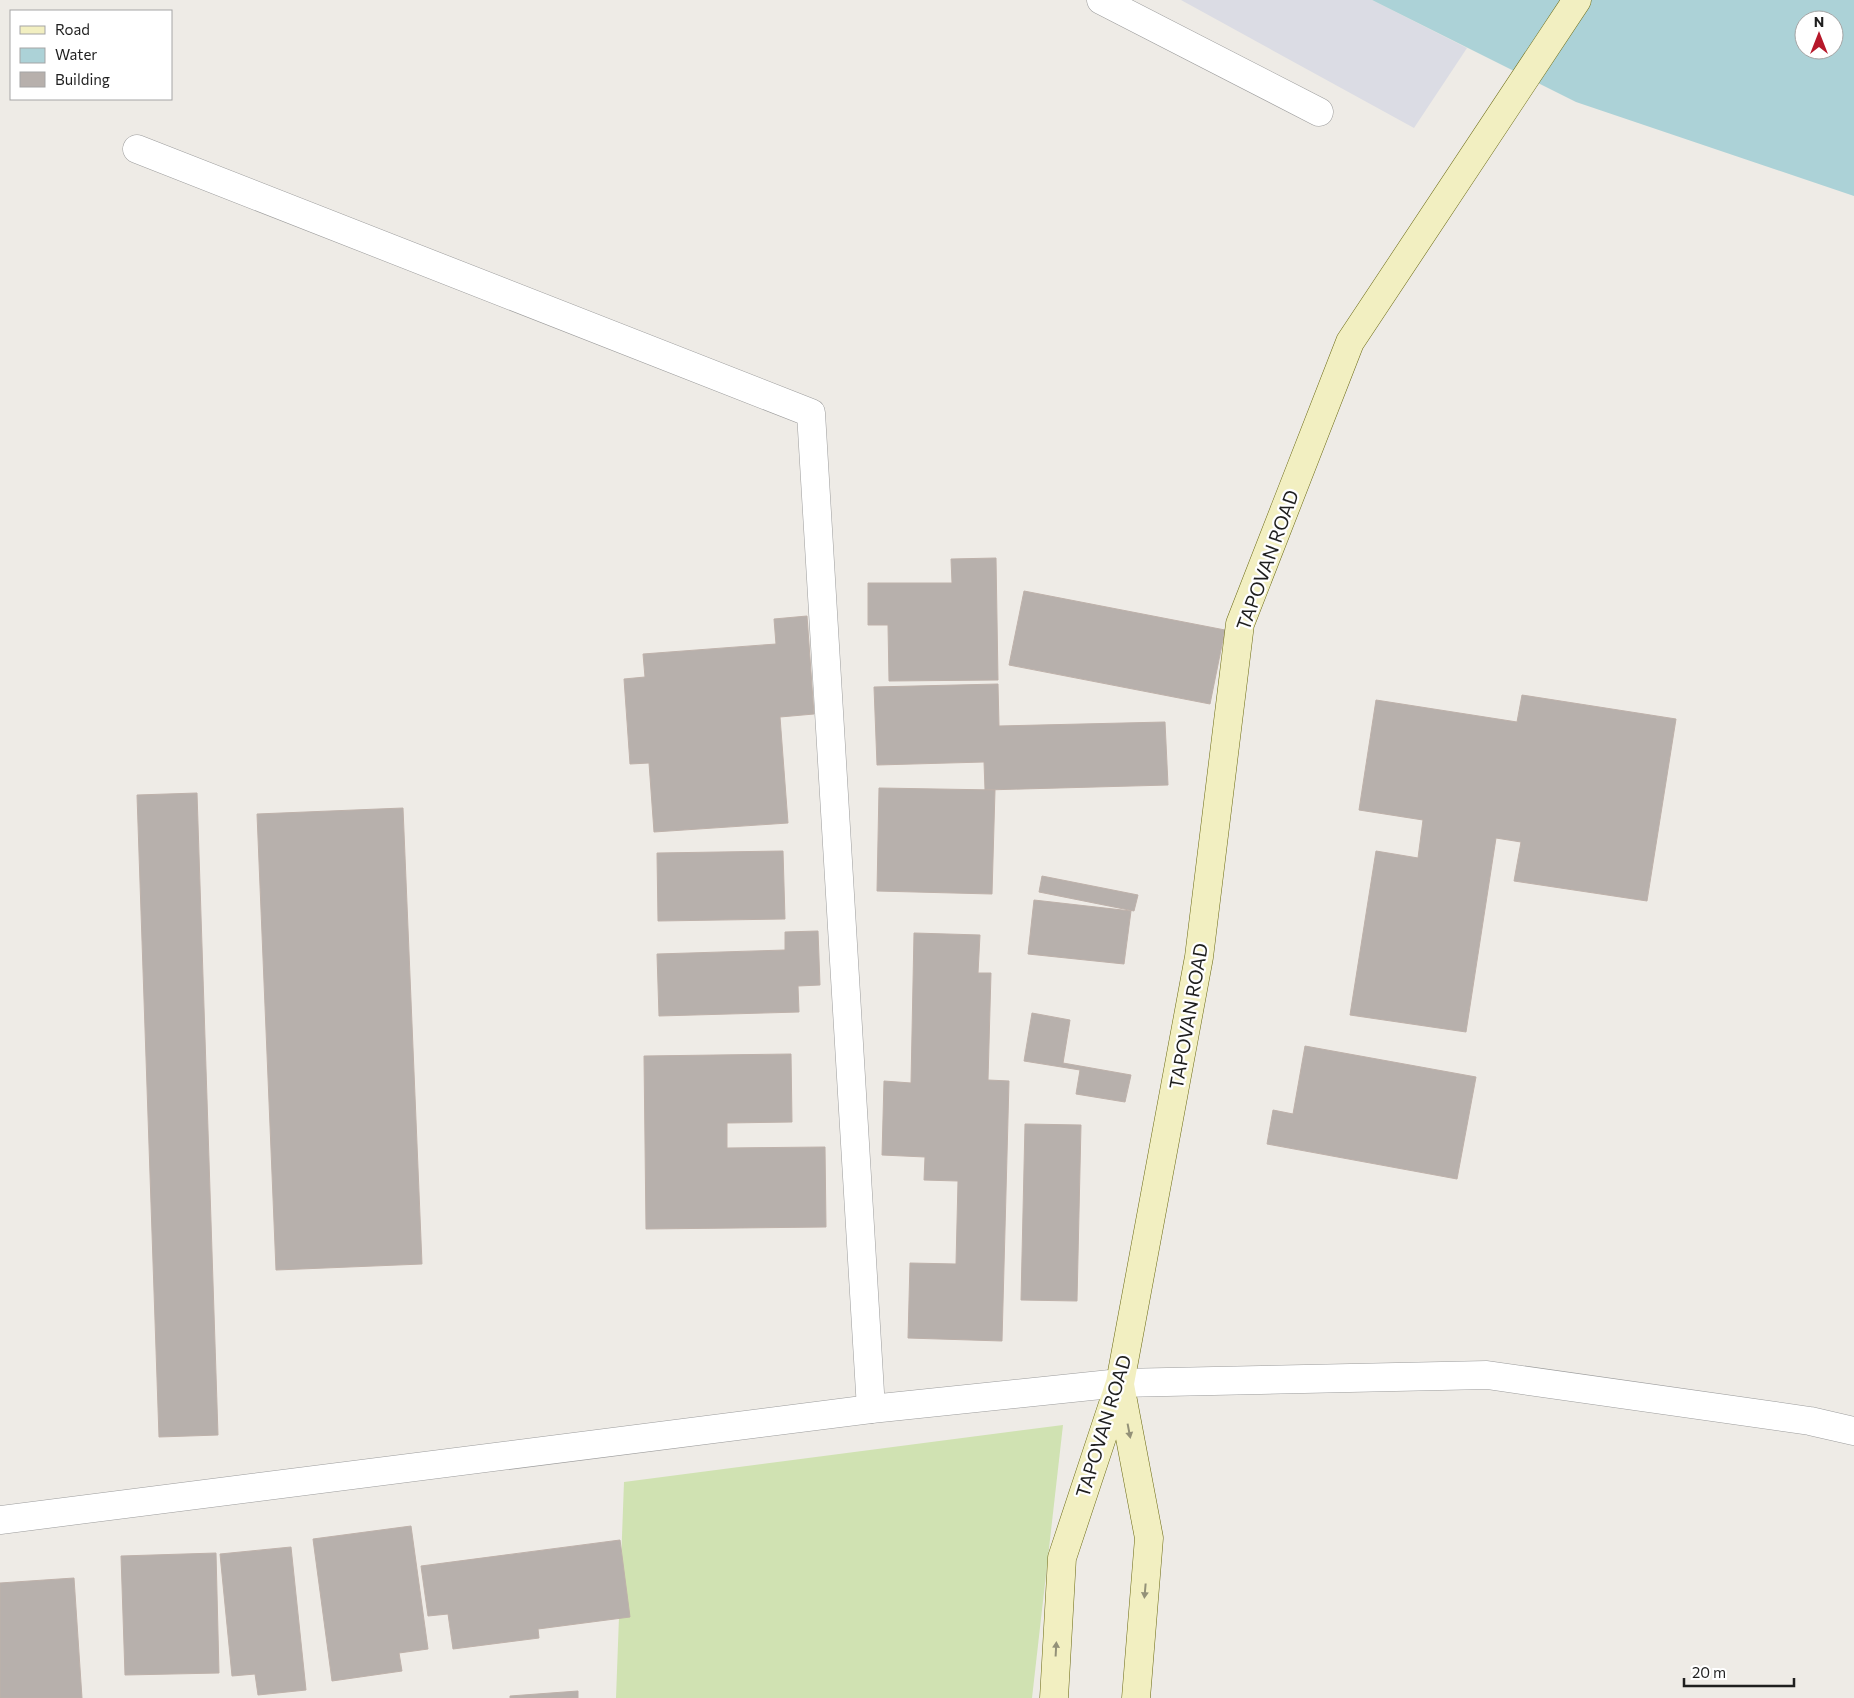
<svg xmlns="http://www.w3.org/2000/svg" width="1854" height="1698" font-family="Commissioner,sans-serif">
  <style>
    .grass { fill: #d0e2b2 }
    .plaza { fill: #dbdce4 }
    .water { fill: #acd2d7; fill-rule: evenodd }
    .building { fill: #b7b0ac; stroke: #beb1aa }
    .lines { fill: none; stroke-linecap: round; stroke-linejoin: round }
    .minor-casing { stroke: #9c9c9c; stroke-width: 29 }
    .tertiary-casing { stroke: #9c9c9c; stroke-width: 29 }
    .secondary-casing { stroke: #6a6912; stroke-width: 29 }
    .minor { stroke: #fff; stroke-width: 28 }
    .tertiary { stroke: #fff; stroke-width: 28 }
    .secondary { stroke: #f2efc1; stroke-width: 28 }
    .oneway { fill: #939178 }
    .labels { text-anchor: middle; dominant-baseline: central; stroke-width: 4.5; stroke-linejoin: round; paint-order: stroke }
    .street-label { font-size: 19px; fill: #1f1f1f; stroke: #fff }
  </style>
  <rect width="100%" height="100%" fill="#eeebe6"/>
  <polygon class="grass" points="1063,1425 1032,1698 616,1698 624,1482"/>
  <polygon class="plaza" points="1181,0 1372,0 1467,48 1414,128"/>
  <path class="water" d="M1372,0H1854V196L1576,102ZM1804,20H1834V50H1804Z"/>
  <g class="building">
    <polygon points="996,558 998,680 889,681 888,625 868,625 868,583 952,583 951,559"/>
    <polygon points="1024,591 1225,630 1210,704 1009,665"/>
    <polygon points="807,616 814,714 780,717 788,823 654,832 649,763 630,764 624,679 645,677 643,654 776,644 774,619"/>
    <polygon points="998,684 999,726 1165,722 1168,785 985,790 984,762 877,765 874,687"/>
    <polygon points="1522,695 1676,719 1647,901 1514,881 1521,842 1496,838 1466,1032 1350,1015 1376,851 1418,858 1423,820 1359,810 1376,700 1517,722"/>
    <polygon points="879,788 995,790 992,894 877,891"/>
    <polygon points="197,793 218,1435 159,1437 137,795"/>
    <polygon points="403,808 422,1264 276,1270 257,814"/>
    <polygon points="783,851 785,919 658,921 657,853"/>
    <polygon points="1042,876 1138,895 1134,911 1039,892"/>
    <polygon points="1034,900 1131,911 1124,964 1028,954"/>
    <polygon points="818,931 820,985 798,986 799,1012 659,1016 657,954 785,950 785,932"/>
    <polygon points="914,933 980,935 978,973 991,973 988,1080 1009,1081 1002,1341 908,1338 910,1263 956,1264 958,1181 924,1180 925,1157 882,1155 884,1081 911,1083"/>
    <polygon points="1032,1013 1070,1020 1063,1063 1131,1075 1125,1102 1076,1094 1080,1070 1024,1061"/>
    <polygon points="1305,1046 1476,1077 1457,1179 1267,1144 1273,1110 1293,1114"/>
    <polygon points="791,1054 792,1122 727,1123 727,1148 825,1147 826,1227 646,1229 644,1056"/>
    <polygon points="1025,1124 1081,1125 1077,1301 1021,1300"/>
    <polygon points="411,1526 428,1649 399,1653 402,1671 332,1681 313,1539"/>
    <polygon points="620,1540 630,1617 538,1629 539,1638 453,1649 448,1614 428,1616 421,1566"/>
    <polygon points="291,1547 306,1690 258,1695 255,1674 232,1676 220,1554"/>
    <polygon points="216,1553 219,1673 125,1675 121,1556"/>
    <polygon points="74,1578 82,1698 0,1698 0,1583"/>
    <polygon points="578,1691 578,1698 510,1698 510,1696"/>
  </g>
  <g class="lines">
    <g class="minor-casing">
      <g id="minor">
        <polyline points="1101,0 1319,112"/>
        <polyline points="137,149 811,413 871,1409"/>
        <polyline points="1120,1383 1487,1375 1810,1421 1854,1431"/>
      </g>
    </g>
    <g class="tertiary-casing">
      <polyline id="tertiary" points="0,1520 871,1409 1120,1383"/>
    </g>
    <g class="secondary-casing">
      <g id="secondary">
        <polyline points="1120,1385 1149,1538 1136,1698"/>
        <polyline points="1054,1698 1062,1558 1120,1383 1199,957 1240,624 1350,342 1577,0"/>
      </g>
    </g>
    <use href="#minor" class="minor"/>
    <use href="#tertiary" class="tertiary"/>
    <use href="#secondary" class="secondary"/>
  </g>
  <defs><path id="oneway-solid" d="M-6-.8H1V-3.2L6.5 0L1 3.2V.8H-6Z" transform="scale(1.25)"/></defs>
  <g class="oneway">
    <use href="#oneway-solid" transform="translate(1129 1431) rotate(79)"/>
    <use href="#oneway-solid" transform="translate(1145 1591) rotate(95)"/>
    <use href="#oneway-solid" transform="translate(1056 1649) rotate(-87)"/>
  </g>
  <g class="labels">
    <g class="street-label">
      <text transform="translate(1267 560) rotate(-70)">TAPOVAN ROAD</text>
      <text transform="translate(1188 1016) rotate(-80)">TAPOVAN ROAD</text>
      <text transform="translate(1103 1426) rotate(-73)">TAPOVAN ROAD</text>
    </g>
  </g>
  <rect x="10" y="10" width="162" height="90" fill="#ffffff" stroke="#a5a5a5"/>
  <rect x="20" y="26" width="25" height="8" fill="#f2efc1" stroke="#a5a5a5"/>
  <text x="55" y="35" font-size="15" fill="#1f1f1f">Road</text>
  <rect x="20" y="48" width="25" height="15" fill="#acd2d7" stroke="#a5a5a5"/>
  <text x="55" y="60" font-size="15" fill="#1f1f1f">Water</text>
  <rect x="20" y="72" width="25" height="15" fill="#b7b0ac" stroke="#a5a5a5"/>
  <text x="55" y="85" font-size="15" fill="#1f1f1f">Building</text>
  <g transform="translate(1819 35)"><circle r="24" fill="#ffffff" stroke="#a5a5a5"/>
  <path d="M0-4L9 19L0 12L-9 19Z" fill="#b6182a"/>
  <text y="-8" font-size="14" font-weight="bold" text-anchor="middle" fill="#1f1f1f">N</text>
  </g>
  <path d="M1684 1678v8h110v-8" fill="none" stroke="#1f1f1f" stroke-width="2.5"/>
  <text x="1692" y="1678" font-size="15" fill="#1f1f1f" stroke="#ffffff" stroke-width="4" paint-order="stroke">20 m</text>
</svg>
